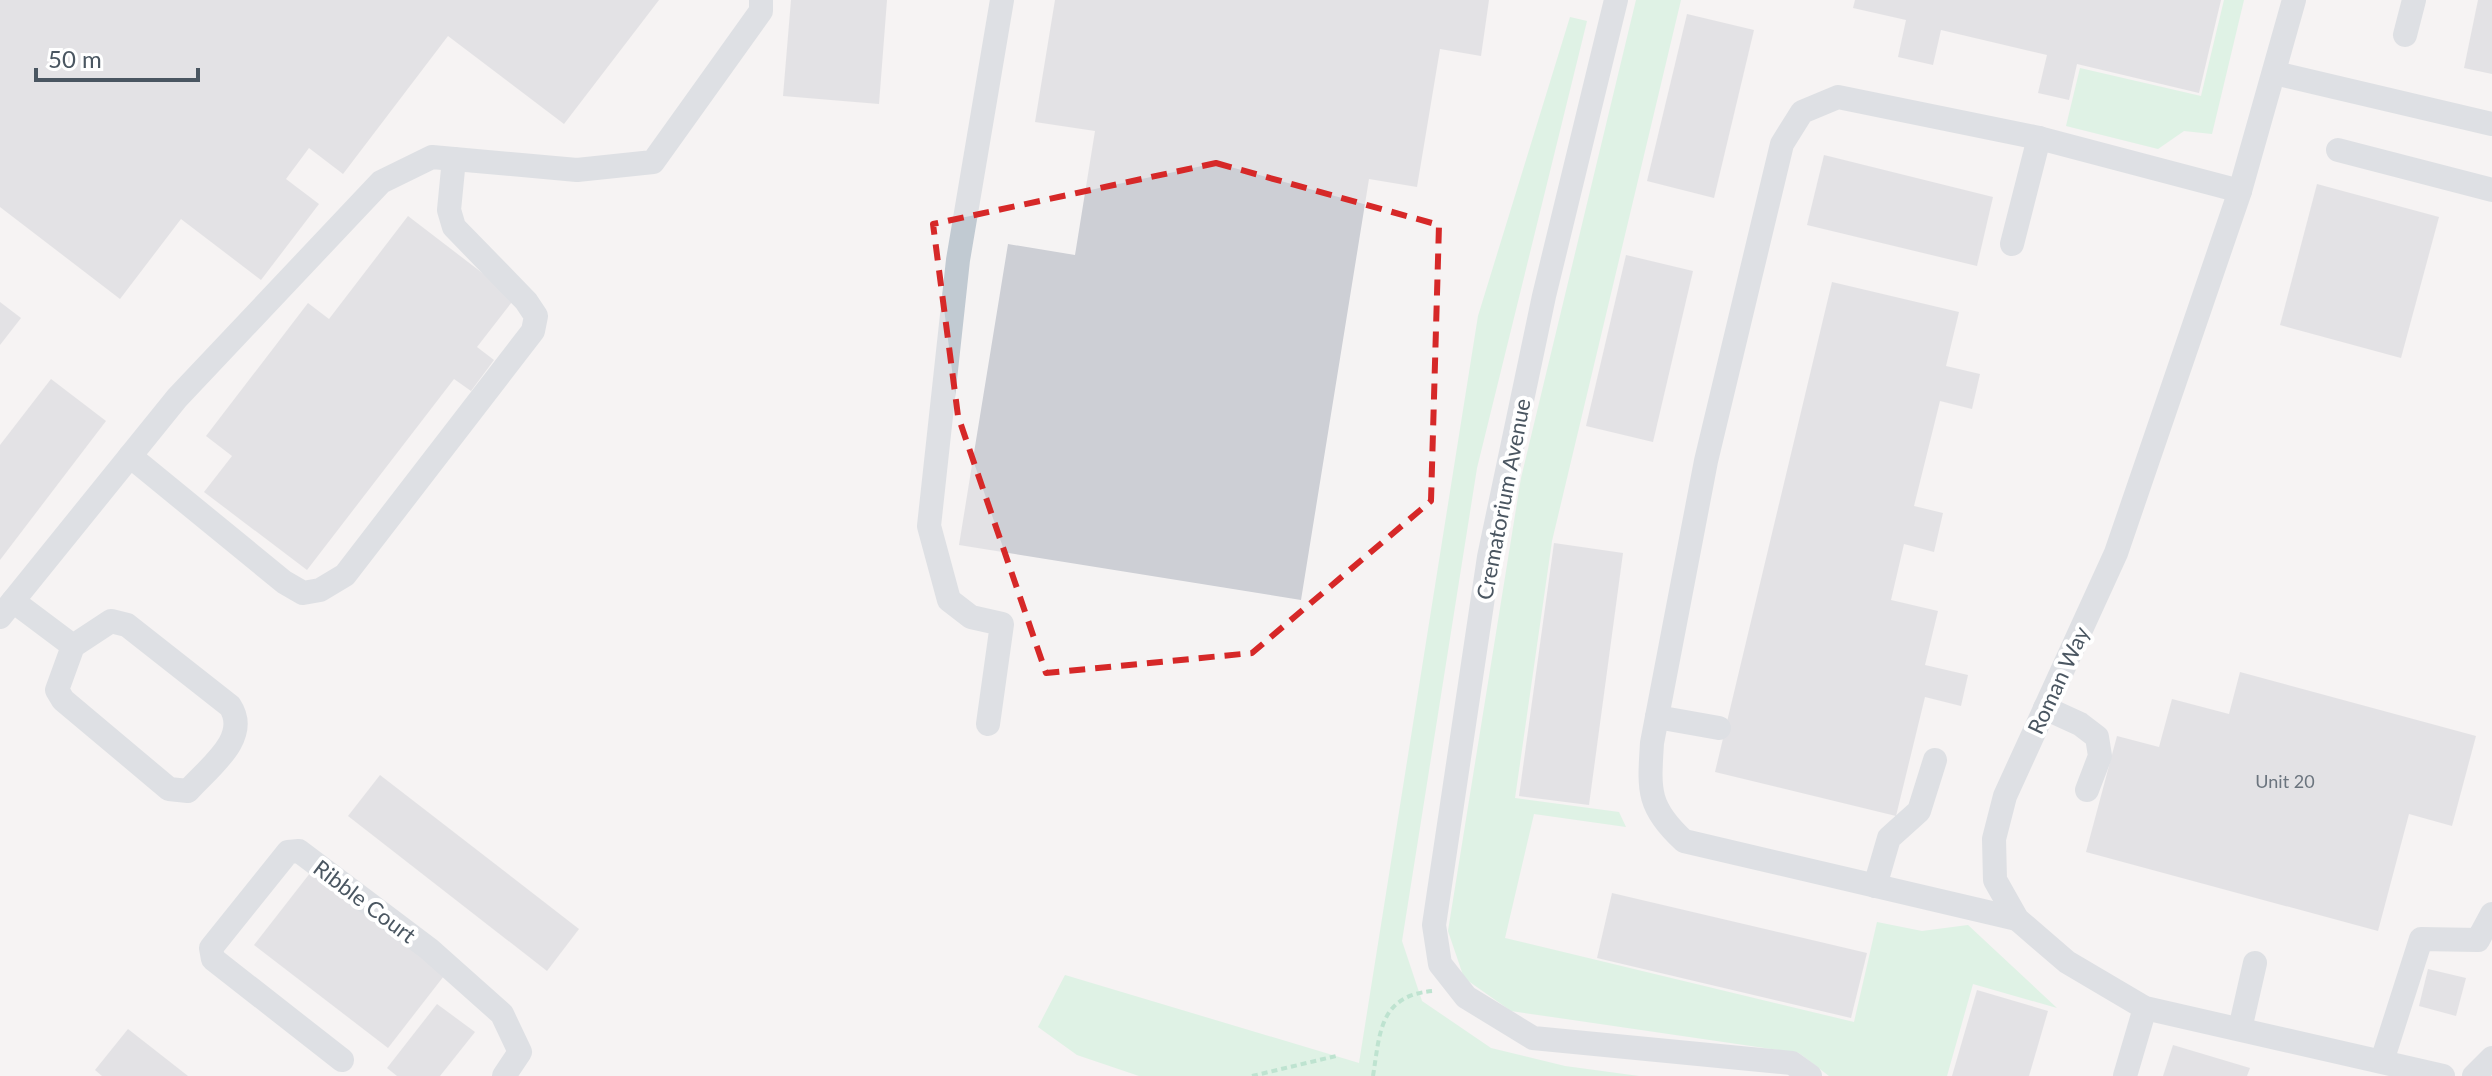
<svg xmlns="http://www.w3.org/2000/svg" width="2492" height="1076" font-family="Lato,sans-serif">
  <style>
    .green { fill: #c3f1d5 }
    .building { fill: #cdcfd5 }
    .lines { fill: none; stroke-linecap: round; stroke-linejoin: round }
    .path { stroke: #7ad0a6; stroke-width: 4; stroke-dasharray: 6 4; stroke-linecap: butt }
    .minor { stroke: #c1cad2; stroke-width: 24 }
    .marked { fill: none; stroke: #d62828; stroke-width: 6; stroke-dasharray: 16 10; stroke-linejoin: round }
    .labels { text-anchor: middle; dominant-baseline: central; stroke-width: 8; stroke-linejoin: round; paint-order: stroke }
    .number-label { font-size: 18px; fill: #6b747e }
    .street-label { font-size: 22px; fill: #4a5661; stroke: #fff }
  </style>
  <rect width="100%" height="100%" fill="#f5f3f3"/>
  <g class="green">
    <polygon points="1636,0 1681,0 1552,541 1515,798 1619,812 1626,827 1534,814 1505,938 1854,1022 1877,922 1922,931 1968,925 2057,1008 1973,984 1947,1076 1829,1076 1799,1053 1511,1011 1464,978 1448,931 1521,478"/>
    <polygon points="2224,0 2244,0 2212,134 2184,131 2158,149 2066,126 2080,68 2201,96"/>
    <polygon points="1570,17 1587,21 1477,468 1402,941 1422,1001 1491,1048 1565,1066 1639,1076 1139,1076 1077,1055 1038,1027 1065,975 1359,1063 1478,316"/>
  </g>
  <g class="building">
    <polygon points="0,0 659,0 564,124 448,36 343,174 309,148 286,179 319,204 261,280 181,219 120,299 0,207"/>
    <polygon points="791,0 887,0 879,104 783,96"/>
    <polygon points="1055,0 1489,0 1481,56 1440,49 1417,187 1369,179 1301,600 959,545 1008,244 1075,255 1095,131 1035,122"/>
    <polygon points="1855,0 2221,0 2199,93 2077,64 2069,100 2038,93 2047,55 1941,30 1933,65 1898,57 1906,20 1853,8"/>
    <polygon points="2478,0 2492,0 2492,74 2464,68"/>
    <polygon points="1687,14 1754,30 1714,198 1647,181"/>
    <polygon points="1824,155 1993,197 1977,266 1807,225"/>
    <polygon points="2317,184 2439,217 2401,358 2280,325"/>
    <polygon points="408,216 515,298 477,347 494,360 471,391 454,379 307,570 204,492 232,456 206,436 308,303 329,319"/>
    <polygon points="1626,255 1693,271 1653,442 1586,426"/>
    <polygon points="1832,282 1959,312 1946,366 1980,374 1972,409 1940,401 1914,506 1943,513 1934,552 1904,544 1891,600 1938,611 1925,665 1968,675 1961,706 1925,697 1896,816 1715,772"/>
    <polygon points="0,302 21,318 0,345"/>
    <polygon points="51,379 106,421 0,560 0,445"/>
    <polygon points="1554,543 1623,553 1589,805 1519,796"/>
    <polygon points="2240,672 2476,736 2452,826 2409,814 2378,931 2086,852 2117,736 2159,747 2172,699 2229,714"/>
    <polygon points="380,775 579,929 547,971 348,816"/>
    <polygon points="314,868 447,972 388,1048 254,945"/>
    <polygon points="1612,893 1867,953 1851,1018 1597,958"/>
    <polygon points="2428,969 2466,978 2456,1016 2419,1006"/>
    <polygon points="1977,990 2048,1011 2029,1076 1952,1076"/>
    <polygon points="437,1004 475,1032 440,1076 397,1076 387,1068"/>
    <polygon points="128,1029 188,1076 102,1076 95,1070"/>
    <polygon points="2173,1045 2250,1068 2247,1076 2163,1076"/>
  </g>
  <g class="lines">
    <g class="path">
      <polyline points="1252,1076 1336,1056"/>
      <path d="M1373,1076C1380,1033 1379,996 1432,991"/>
    </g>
    <g class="minor">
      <polyline points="1616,0 1544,296 1489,557 1434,925 1440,964 1466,997 1533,1038 1792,1063 1810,1076"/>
      <polyline points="2294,0 2240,191 2116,553 2005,796 1994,839 1995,880 2017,919 2067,962 2145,1008 2443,1076"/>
      <polyline points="2405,35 2414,0"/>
      <polyline points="2275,73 2492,124"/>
      <polyline points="2338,150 2492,190"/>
      <polyline points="2012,244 2039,138"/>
      <polyline points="130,456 284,582 303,593 320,590 345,575 533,331 536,316 526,301 454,227 449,210 454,159"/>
      <path d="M13,601L73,646L111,621L127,625L230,706C251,738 208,768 188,791L169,789L63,700L57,690L73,646"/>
      <polyline points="0,617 177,398 381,182 432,157 577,170 653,162 761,11 761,0"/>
      <polyline points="2045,708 2080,724 2097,737 2100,756 2087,790"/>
      <polyline points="1657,717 1719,728"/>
      <polyline points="988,724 1002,624 971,617 949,600 929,526 958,260 1002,0"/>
      <polyline points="1875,886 1889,838 1919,811 1935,760"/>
      <path d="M2017,919L1684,841C1647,807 1649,790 1652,743L1706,461L1782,144L1802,112L1838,97L2039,138L2240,191"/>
      <polyline points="2240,1029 2255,963"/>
      <polyline points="342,1060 213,959 211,948 288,852 299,851 429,949 502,1014 520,1052 504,1076"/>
      <polyline points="2382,1061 2421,939 2478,940 2492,914"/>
      <polyline points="2125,1076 2145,1008"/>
      <polyline points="2474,1076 2492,1058"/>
    </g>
  </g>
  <path d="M0 0H2492V1076H0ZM1216,163L1439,225L1431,501L1252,653L1046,673L958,416L933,224Z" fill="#f5f3f3" fill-opacity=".55" fill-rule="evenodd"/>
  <path class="marked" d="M1216,163L1439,225L1431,501L1252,653L1046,673L958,416L933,224Z"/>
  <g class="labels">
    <g class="number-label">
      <text x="2285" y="781">Unit 20</text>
    </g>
    <g class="street-label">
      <text transform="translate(1503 499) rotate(-79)">Crematorium Avenue</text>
      <text transform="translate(2058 680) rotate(-65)">Roman Way</text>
      <text transform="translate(365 901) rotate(37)">Ribble Court</text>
    </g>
  </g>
  <path d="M36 68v12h162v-12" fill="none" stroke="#4a5661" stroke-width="4"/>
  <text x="48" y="68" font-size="24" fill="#4a5661" stroke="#ffffff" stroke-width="6" paint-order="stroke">50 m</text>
</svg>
